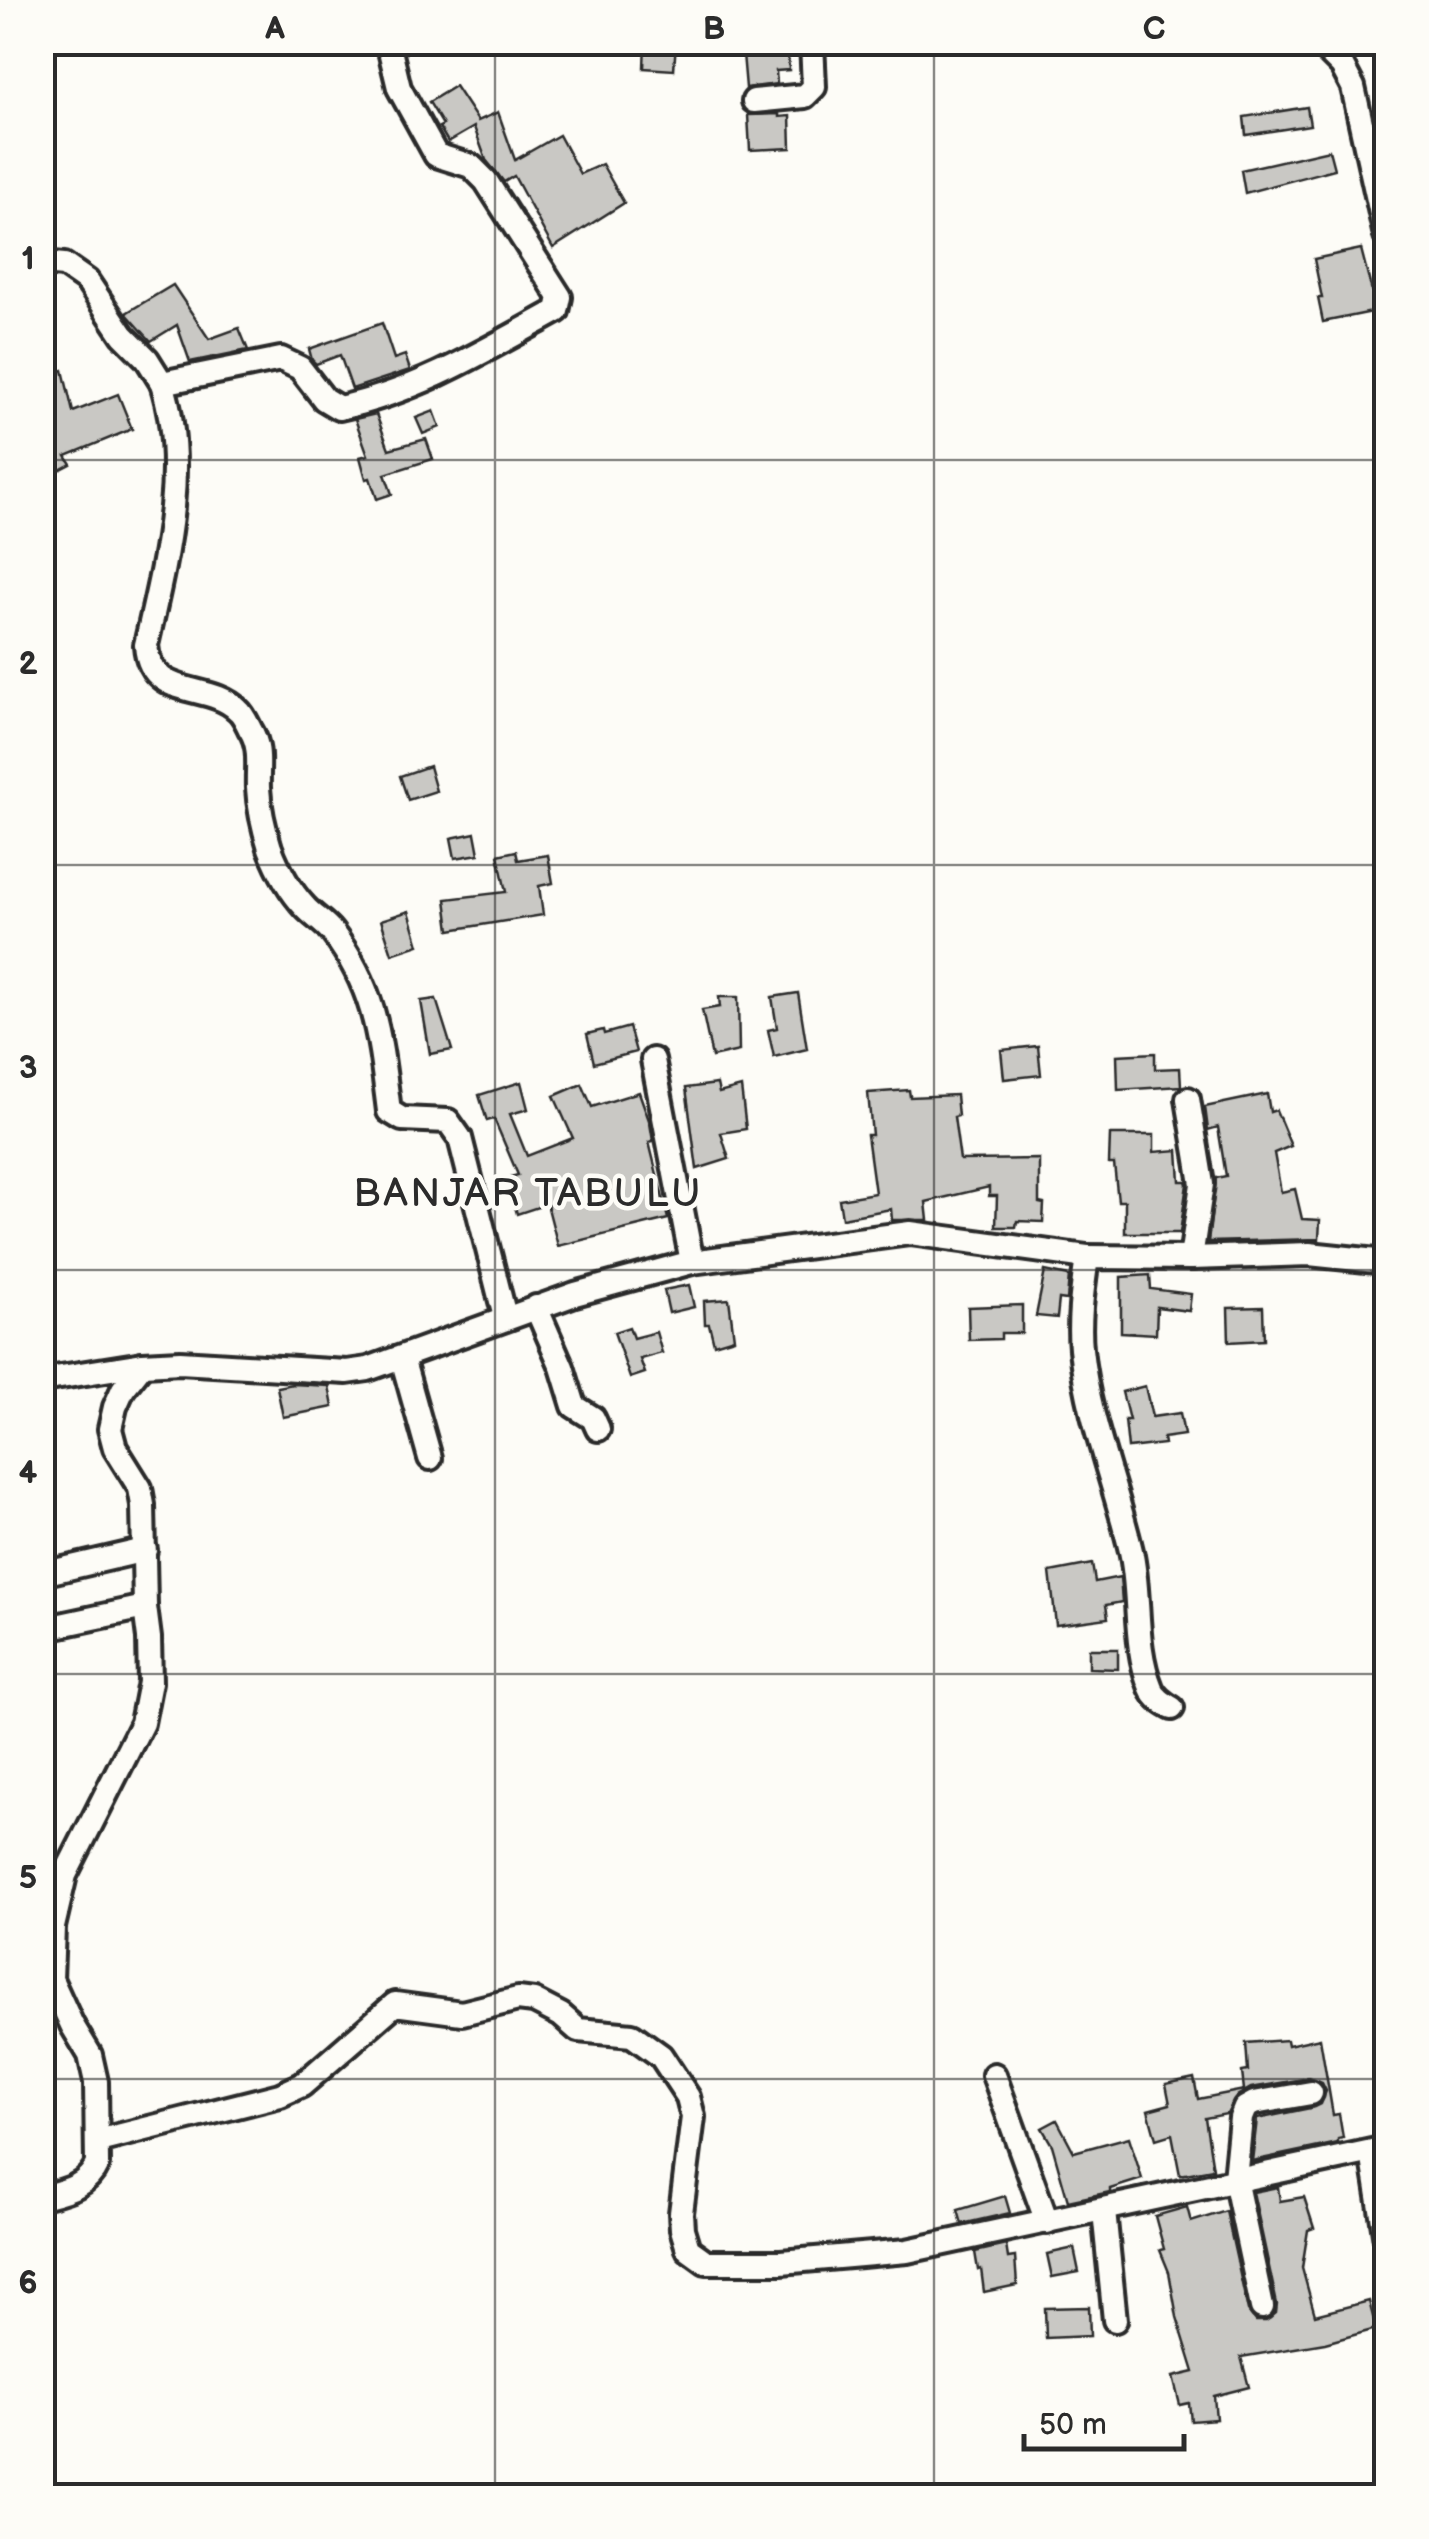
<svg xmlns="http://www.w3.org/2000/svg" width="1429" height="2539" font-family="'Balsamiq Sans',sans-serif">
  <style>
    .building { fill: #c9c8c4; stroke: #2b2b2b; stroke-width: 2.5 }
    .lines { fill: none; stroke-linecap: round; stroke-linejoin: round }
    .minor-casing { stroke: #2b2b2b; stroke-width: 30 }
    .minor { stroke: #fdfcf7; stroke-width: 22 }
    .grid { fill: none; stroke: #2b2b2b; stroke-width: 2.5; stroke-opacity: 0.55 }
    .labels { text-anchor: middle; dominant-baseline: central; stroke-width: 9; stroke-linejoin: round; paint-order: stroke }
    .quarter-label { font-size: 40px; letter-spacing: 2.5px; fill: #2b2b2b; stroke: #fdfcf7 }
    .neatline { fill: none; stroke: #2b2b2b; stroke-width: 4 }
    .grid-label { font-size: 32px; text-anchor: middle; font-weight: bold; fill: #2b2b2b }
  </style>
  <rect width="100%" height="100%" fill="#fdfcf7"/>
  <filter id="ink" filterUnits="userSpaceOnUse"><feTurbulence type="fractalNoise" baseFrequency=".01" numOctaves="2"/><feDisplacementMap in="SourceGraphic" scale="20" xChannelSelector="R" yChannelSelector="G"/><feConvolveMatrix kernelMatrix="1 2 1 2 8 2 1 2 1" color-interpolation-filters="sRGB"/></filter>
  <g filter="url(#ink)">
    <g class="building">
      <polygon points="645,42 676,42 674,70 644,68"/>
      <polygon points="742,42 787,42 789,70 776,71 777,84 746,88"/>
      <polygon points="455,86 478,121 498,112 515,160 559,135 580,174 602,164 624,203 553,248 514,176 504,182 486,160 474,127 448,142 439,127 443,125 429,102"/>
      <polygon points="1307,107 1310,125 1246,135 1244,117"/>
      <polygon points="779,114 779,117 790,116 791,148 750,150 748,115"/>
      <polygon points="1329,150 1334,169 1245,193 1241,170"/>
      <polygon points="1361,249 1377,311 1323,322 1318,298 1322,298 1314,259"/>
      <polygon points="173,285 209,339 239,328 248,350 190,362 177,325 151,341 126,313"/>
      <polygon points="382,323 394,359 405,355 410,370 352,389 340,355 316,364 312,360 309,349"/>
      <polygon points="63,370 73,412 118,394 132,429 66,456 71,464 42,479 42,376"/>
      <polygon points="434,411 440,427 423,434 416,418"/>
      <polygon points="376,414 389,449 426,439 433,459 385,474 392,494 377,499 370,478 366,479 360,457 368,455 355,419"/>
      <polygon points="429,766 436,791 408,800 400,776"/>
      <polygon points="475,833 479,854 455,858 451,838"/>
      <polygon points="516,851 518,860 548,855 553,883 539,886 543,915 450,930 446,899 506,892 498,855"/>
      <polygon points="409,911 419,945 392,954 381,920"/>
      <polygon points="798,993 807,1049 774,1057 768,1030 777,1028 772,997"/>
      <polygon points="719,997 738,997 739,1051 712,1057 702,1010 720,1007"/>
      <polygon points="436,999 452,1050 430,1054 421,1001"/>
      <polygon points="629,1027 636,1052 594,1063 587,1034 603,1030 604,1034"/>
      <polygon points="1038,1046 1041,1075 1004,1079 1001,1050"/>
      <polygon points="1155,1053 1155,1069 1180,1068 1181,1086 1118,1090 1117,1055"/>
      <polygon points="521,1082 528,1109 510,1114 527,1156 573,1138 554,1096 582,1084 592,1107 639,1092 650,1123 653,1141 649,1142 668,1219 558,1246 547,1204 517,1214 507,1178 518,1175 494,1119 487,1121 479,1095"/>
      <polygon points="717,1084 719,1093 741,1087 746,1129 721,1133 729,1159 697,1169 686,1088"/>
      <polygon points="909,1090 910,1097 956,1095 958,1116 954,1117 960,1160 1039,1159 1039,1203 1044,1204 1043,1222 1017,1221 1016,1227 996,1227 997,1196 989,1196 989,1187 926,1202 928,1220 892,1220 891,1209 842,1218 839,1199 875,1193 867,1135 872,1135 868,1093"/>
      <polygon points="1267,1094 1270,1112 1276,1110 1291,1146 1274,1153 1281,1192 1295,1189 1302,1219 1320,1220 1319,1239 1208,1242 1216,1178 1226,1176 1218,1127 1208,1130 1205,1107"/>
      <polygon points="1110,1135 1154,1135 1154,1152 1178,1150 1180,1181 1186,1181 1187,1184 1180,1233 1125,1233 1125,1201 1118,1201 1114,1164 1109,1164"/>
      <polygon points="1045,1271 1069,1276 1067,1300 1059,1299 1057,1318 1036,1316"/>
      <polygon points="1150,1275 1151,1289 1191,1294 1189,1311 1157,1307 1156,1334 1121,1332 1121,1277"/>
      <polygon points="689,1285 694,1307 669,1313 664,1290"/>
      <polygon points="729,1299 734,1338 714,1344 709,1324 705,1324 704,1301"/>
      <polygon points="1022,1305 1022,1333 1001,1333 1001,1339 969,1340 968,1307"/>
      <polygon points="1263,1307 1264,1340 1229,1342 1228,1308"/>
      <polygon points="629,1327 633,1338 656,1332 662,1353 640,1359 645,1373 630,1378 614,1332"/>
      <polygon points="293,1384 329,1386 333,1407 283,1417 277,1387"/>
      <polygon points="1145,1386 1152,1417 1180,1413 1184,1435 1163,1438 1164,1444 1128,1448 1125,1420 1129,1420 1122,1392"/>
      <polygon points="1092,1564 1095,1582 1120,1577 1122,1602 1106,1605 1108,1618 1056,1625 1050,1572"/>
      <polygon points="1089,1649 1118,1649 1118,1669 1089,1668"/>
      <polygon points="1320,2038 1333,2115 1339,2114 1343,2138 1338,2139 1338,2143 1252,2161 1257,2119 1315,2107 1321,2104 1326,2091 1322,2083 1309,2078 1251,2088 1237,2096 1227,2114 1205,2118 1213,2169 1180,2175 1172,2134 1156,2139 1148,2110 1170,2104 1166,2084 1194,2078 1198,2099 1244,2090 1242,2072 1248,2071 1246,2043 1287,2040 1288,2045"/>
      <polygon points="1057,2120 1074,2152 1129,2137 1142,2179 1110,2189 1110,2192 1068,2201 1052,2145 1042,2128"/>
      <polygon points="1278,2187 1280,2201 1304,2197 1314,2228 1308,2230 1302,2268 1315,2315 1369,2301 1376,2329 1325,2343 1241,2357 1249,2387 1214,2396 1216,2419 1191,2421 1189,2403 1180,2405 1173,2377 1194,2372 1177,2317 1169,2272 1160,2250 1164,2249 1155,2216 1187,2207 1191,2222 1226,2211 1248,2311 1256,2321 1266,2321 1276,2313 1277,2304 1253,2192"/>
      <polygon points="1005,2196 1010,2213 962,2224 958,2210"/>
      <polygon points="1006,2245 1008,2258 1015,2257 1017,2285 984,2292 981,2269 978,2270 975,2252"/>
      <polygon points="1074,2248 1079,2272 1052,2277 1047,2254"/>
      <polygon points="1089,2307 1090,2336 1046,2338 1045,2308"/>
    </g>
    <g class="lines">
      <g class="minor-casing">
        <g id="minor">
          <polyline points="1318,42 1342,66 1353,87 1386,236"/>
          <polyline points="754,101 805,96 814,87 812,42"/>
          <path d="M42,263L64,265L87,281L123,335L147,359L162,383L281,359L300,368L324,399L339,408C419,391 486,350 557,311L560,297L486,181L471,166L436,155L399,88L388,42"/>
          <path d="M162,383C189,467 165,561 146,645C150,701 209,681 238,710C243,714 247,723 250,729C262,748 257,767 258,788C259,807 264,829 270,848C278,869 289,890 305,907C313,916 324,922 332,932C377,991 380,1041 389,1111L402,1119L448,1121L460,1138L505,1317"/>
          <polyline points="1191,1258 1309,1254 1386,1262"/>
          <polyline points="692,1262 910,1233 1087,1257"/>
          <polyline points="536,1307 562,1367 574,1406 593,1418 598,1429"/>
          <polyline points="402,1358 430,1458"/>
          <polyline points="42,1380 143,1364 180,1362 347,1372 368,1369 575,1294 692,1262 653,1060"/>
          <polyline points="42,1574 145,1550"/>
          <polyline points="42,1629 145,1607"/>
          <path d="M1172,1708C1163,1703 1155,1698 1151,1688C1133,1644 1141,1595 1131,1551C1115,1483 1088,1418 1081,1349C1078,1318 1083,1287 1087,1257L1191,1258L1202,1184L1188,1099"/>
          <polyline points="994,2075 1047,2222"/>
          <polyline points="98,2141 280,2095 302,2085 395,2004 462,2013 518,1999 534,2001 561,2015 578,2030 632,2035 661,2056 688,2097 693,2117 681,2213 682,2229 688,2249 706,2262 781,2262 907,2251 1386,2148"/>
          <polyline points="1372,2152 1386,2240"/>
          <path d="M42,2197C65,2191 87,2187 97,2164L96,2082L90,2055L72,2025L51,1979L53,1927L65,1875L142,1723L150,1682L149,1638L145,1607L143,1505L140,1488L115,1448L110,1429L115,1407L123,1389L143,1364"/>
          <polyline points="1104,2211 1115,2320"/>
          <polyline points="1262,2307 1235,2179 1241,2118 1245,2108 1254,2103 1311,2093"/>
        </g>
      </g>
      <use href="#minor" class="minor"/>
    </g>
  </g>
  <path class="grid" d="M495,42V2496M934,42V2496M42,460H1386M42,865H1386M42,1270H1386M42,1674H1386M42,2079H1386"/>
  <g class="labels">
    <g class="quarter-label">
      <text x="528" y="1194">BANJAR TABULU</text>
    </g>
  </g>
  <rect width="1429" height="2539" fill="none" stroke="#fdfcf7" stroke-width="110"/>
  <path d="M1024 2434v15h160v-15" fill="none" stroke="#2b2b2b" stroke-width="5"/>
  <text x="1039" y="2434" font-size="30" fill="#2b2b2b" stroke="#fdfcf7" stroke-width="8" paint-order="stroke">50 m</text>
  <rect x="55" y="55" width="1319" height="2429" class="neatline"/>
  <g class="grid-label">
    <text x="275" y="39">A</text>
    <text x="714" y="39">B</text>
    <text x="1154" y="39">C</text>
    <text x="28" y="269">1</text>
    <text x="28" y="674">2</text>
    <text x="28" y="1078">3</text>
    <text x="28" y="1483">4</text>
    <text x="28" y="1888">5</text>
    <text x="28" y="2293">6</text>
  </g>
</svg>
